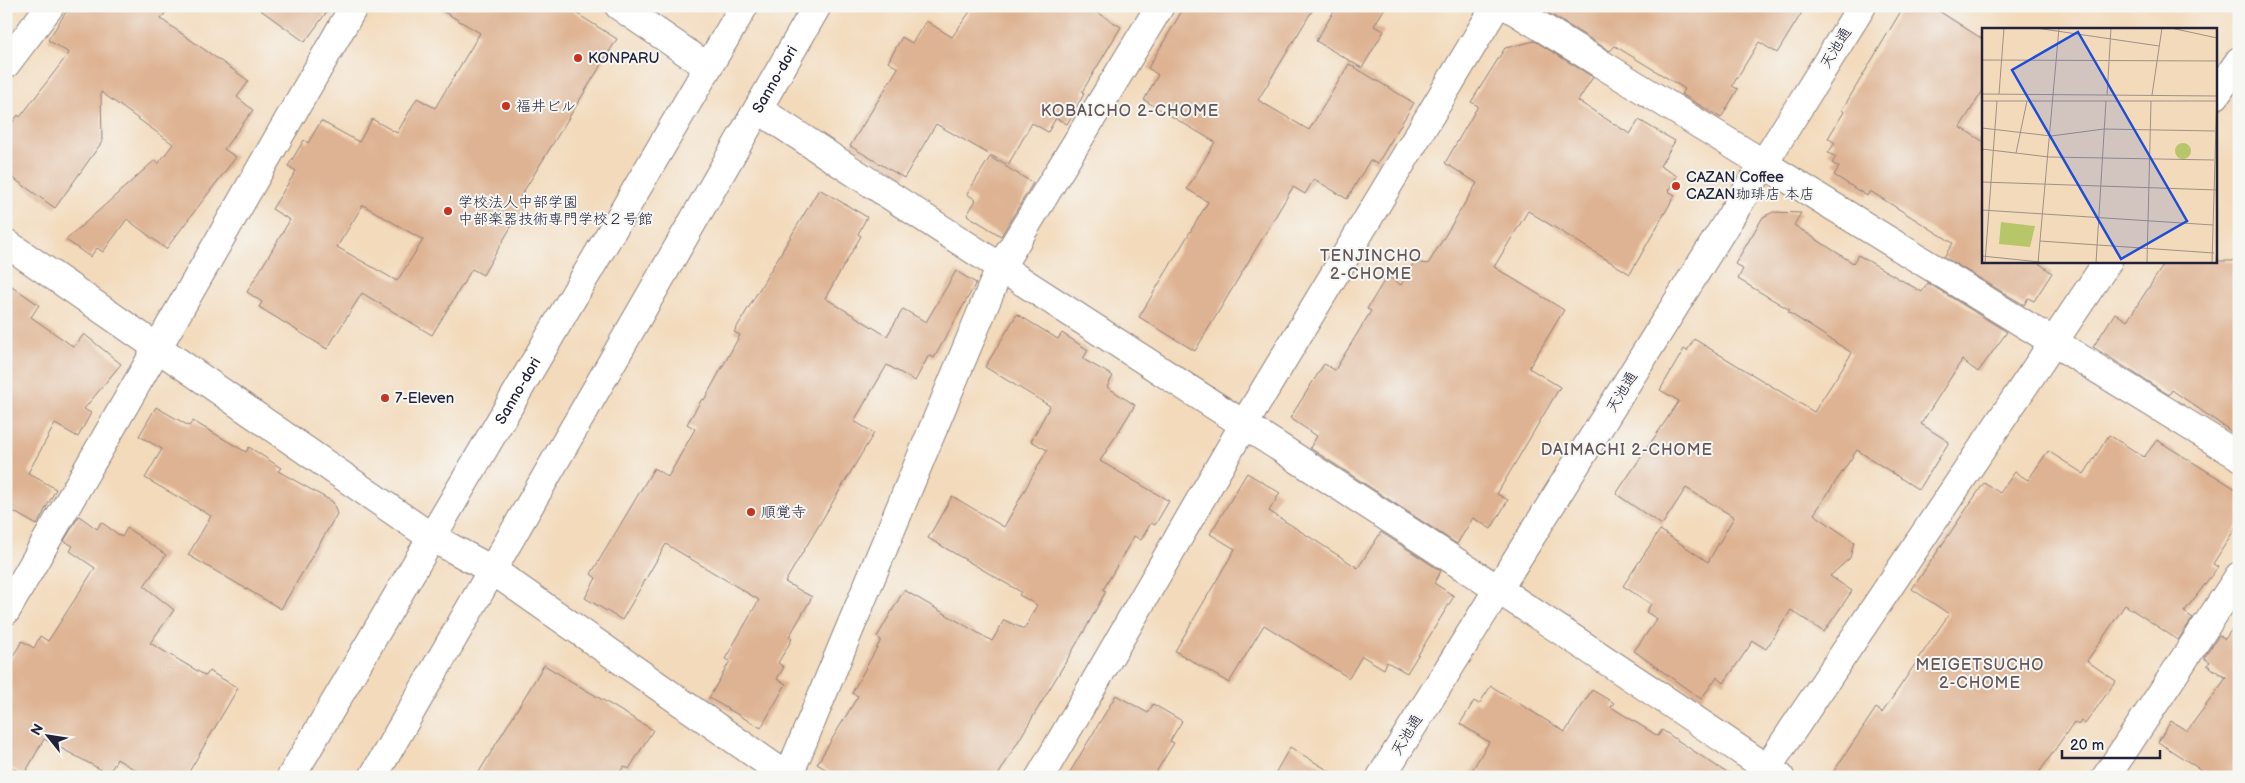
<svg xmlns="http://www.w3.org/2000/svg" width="2245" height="783" font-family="'Balsamiq Sans','Klee One',sans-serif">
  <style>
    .building { fill: #deb393; fill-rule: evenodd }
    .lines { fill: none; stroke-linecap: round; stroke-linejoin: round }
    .minor-casing { stroke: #8a7e7b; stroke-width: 30 }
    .major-casing { stroke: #8a7e7b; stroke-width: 30 }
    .minor { stroke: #fff; stroke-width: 28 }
    .major { stroke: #fff; stroke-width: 28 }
    .poi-dot { fill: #c8321e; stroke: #f6f6f2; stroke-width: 2 }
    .labels { text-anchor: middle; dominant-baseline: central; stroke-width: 4; stroke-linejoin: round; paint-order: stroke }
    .street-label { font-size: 15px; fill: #22223b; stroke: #f6f6f2 }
    .poi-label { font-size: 15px; fill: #22223b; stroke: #f6f6f2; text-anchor: start }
    .neighbourhood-label { font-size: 16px; letter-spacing: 1px; fill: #64555a; stroke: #f6f6f2 }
    .inset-road { fill: none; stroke: #9f9088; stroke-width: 1 }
    .view { fill: #1d4ed8; fill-opacity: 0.15; stroke: #1d4ed8; stroke-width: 2.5 }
    .inset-edge { fill: none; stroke: #22223b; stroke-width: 2.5 }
  </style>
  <rect width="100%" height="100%" fill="#f6f6f2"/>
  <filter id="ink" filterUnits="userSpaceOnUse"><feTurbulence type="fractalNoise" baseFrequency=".02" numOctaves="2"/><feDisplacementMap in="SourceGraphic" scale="10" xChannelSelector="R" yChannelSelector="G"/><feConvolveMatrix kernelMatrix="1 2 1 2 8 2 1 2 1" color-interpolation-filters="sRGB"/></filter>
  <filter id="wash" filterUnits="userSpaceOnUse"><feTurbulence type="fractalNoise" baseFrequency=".0096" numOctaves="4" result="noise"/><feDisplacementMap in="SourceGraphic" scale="20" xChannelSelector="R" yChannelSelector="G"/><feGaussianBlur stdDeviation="1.12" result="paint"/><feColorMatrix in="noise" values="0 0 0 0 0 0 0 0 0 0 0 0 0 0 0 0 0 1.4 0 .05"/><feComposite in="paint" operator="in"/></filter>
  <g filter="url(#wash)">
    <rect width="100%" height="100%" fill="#f3dabb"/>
    <g id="blocks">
      <g class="building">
        <polygon points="70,6 170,6 161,19 249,81 237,97 253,110 224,149 236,157 166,249 127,219 103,252 97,248 90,257 66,240 155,160 158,164 173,144 101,92 102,142 55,208 6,173 6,131 18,115 20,117 69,53 48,40"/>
        <polygon points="255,6 331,6 305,42"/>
        <path d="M434,6H565L617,39L519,199L525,203L483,275L472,269L432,335L362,293L327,349L259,307L262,302L247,292L290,220L272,209L296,171L288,166L304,140L308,143L321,121L359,142L372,119L397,133L417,98L435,108L480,33ZM363,205L423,240L397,281L337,247Z"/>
        <polygon points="974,6 1087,6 1121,27 1082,92 1084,94 1067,124 1056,118 1048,132 1032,123 1008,165 936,124 904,178 850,146 898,68 888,62 902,37 912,43 926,21 952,37"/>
        <polygon points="1185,6 1315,6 1258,100 1309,130 1349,64 1414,103 1377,164 1370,160 1347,199 1314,179 1305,194 1293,187 1195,351 1139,317 1208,202 1187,189 1215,142 1144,100 1158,75 1148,68"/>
        <polygon points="1337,6 1386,6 1374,26 1384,31 1362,68 1316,41"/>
        <polygon points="1537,6 1806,6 1777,53 1759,42 1732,86 1738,89 1721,118 1681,94 1685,89 1615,46 1610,51"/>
        <polygon points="1904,6 1931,6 1984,40 1984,89 1960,127 1984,142 1984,261 2036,261 2052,273 2034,301 2028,298 2024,305 1944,257 1953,243 1870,191 1867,196 1834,175 1839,167 1832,163 1836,157 1828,153 1835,143 1828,138 1844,112 1842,110"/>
        <polygon points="1535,41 1593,77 1578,101 1630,134 1639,120 1675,141 1660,166 1677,176 1668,191 1675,195 1630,274 1528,211 1494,267 1564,310 1529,368 1560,387 1497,494 1508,500 1491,529 1473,518 1457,544 1310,448 1317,436 1290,418 1324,364 1335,370 1371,311 1367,309 1387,276 1401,285 1414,262 1428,264 1477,183 1445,163 1478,106 1471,102 1505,48"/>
        <polygon points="990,157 1033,183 1001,236 967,215 976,200 967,194"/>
        <polygon points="819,189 867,217 858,234 861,236 825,298 887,336 903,309 926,322 956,271 976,283 934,358 929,355 915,381 887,365 854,421 874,433 785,582 812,597 789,637 792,639 778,663 784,667 777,679 786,684 761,728 709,698 730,661 725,659 759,600 666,544 622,620 585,598 596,578 591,574 654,468 668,477 695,429 687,424 702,399 704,400 740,335 734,332"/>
        <polygon points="1773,212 1801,213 1794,225 1853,263 1858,255 1922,292 1928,283 2007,332 1978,372 1962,360 1921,424 1949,442 1919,490 1857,450 1814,514 1854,542 1850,558 1830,576 1852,591 1824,632 1791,610 1766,649 1753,641 1724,683 1717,677 1701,699 1634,651 1657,619 1646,612 1651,604 1623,586 1660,530 1708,562 1734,517 1686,488 1662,525 1616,494 1679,401 1660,390 1684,349 1687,351 1694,339 1814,412 1852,353 1788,312 1790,310 1738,279 1743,269 1735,264 1763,217"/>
        <polygon points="2166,261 2239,261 2239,437 2172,390 2169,395 2093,347 2115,313 2127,321"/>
        <polygon points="6,282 39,305 31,317 74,347 84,334 121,364 84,409 91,413 78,437 55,424 28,473 56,489 37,525 9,509 6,513"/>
        <polygon points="1017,314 1058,339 1062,333 1088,350 1083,359 1113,376 1107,387 1135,405 1100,461 1169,501 1155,525 1151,523 1141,540 1134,536 1103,590 1106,591 1086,628 997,777 839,777 817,764 858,696 852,693 881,640 877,637 904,590 992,641 1004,620 1024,629 1037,605 1019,595 1021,592 928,538 952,496 1004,527 1047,450 1031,441 1050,406 985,367"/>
        <polygon points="156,407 189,426 193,421 246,452 249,447 281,468 278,471 333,502 337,514 281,609 188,555 211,516 145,478 162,449 139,436"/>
        <polygon points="2109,435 2144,457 2157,440 2239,491 2239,522 2213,564 2218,567 2184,612 2193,618 2178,640 2125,605 2087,661 2116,681 2085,724 2081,721 2078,725 2074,722 2036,777 1830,777 1876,708 1882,713 1949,614 1912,589 1984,483 2000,493 2015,472 2028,480 2048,451 2084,474"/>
        <polygon points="1247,473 1280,493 1269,511 1358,568 1381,532 1441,571 1434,583 1454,596 1407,673 1387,662 1384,669 1362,656 1349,678 1264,625 1229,683 1175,651 1235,549 1210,534"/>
        <polygon points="79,516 97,529 101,522 122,537 127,528 166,555 144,586 174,610 150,643 206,676 209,671 238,688 186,777 147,777 117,759 109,774 44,739 24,775 6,764 6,668 22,641 34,648 40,636 48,641 95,568 70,551 73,546 64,541"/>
        <polygon points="2239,619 2239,777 2212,777 2158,742 2171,721 2187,731 2226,678 2207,665 2210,662 2204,658 2219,635 2225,639"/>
        <polygon points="544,665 653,730 629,769 624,766 617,777 476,777"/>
        <polygon points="1491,686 1565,732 1592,690 1614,703 1611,707 1658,736 1662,730 1733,777 1468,777 1489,742 1460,724 1474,701 1479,704"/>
        <polygon points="1116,695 1148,713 1153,704 1182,721 1170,741 1174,743 1153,777 1067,777"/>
        <polygon points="1290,747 1339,777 1273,777"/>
      </g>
    </g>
  </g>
  <g filter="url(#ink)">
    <use href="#blocks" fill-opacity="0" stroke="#8a7e7b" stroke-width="1"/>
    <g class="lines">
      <g class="minor-casing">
        <g id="minor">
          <polyline points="619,6 708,67"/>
          <polyline points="1507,6 2239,456"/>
          <polyline points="6,64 50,6"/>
          <polyline points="2216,95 2239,61"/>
          <path d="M758,109C1097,333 1443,548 1780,777"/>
          <polyline points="6,243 431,537 492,570 788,777"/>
          <polyline points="6,611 354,6"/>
          <polyline points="788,777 1000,268 1160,6"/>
          <polyline points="1040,777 1243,426 1496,6"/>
          <polyline points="1381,777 1862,6"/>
          <polyline points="1761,777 2108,261"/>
          <polyline points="2106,777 2239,576"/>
        </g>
      </g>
      <g class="major-casing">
        <g id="major">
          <path id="s1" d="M291,777L744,6"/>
          <path id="s2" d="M373,777L817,6"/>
        </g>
      </g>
      <use href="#minor" class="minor"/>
      <use href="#major" class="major"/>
    </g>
  </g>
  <g class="poi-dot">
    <circle cx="578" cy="58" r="5"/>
    <circle cx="506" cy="106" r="5"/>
    <circle cx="1676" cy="186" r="5"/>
    <circle cx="448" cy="211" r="5"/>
    <circle cx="385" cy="398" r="5"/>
    <circle cx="751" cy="512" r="5"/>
  </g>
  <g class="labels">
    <g class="street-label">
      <text transform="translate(1836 48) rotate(-58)">天池通</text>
      <text stroke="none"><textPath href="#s2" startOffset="805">Sanno-dori</textPath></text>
      <text stroke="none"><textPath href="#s1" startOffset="448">Sanno-dori</textPath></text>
      <text transform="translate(1622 392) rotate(-58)">天池通</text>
      <text transform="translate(1407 735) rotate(-58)">天池通</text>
    </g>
    <g class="poi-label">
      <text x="588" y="58">KONPARU</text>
      <text x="516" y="106">福井ビル</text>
      <text x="1686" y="177">CAZAN Coffee<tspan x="1686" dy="17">CAZAN珈琲店 本店</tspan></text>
      <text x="458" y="202">学校法人中部学園<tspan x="458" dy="17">中部楽器技術専門学校２号館</tspan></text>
      <text x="395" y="398">7-Eleven</text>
      <text x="761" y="512">順覚寺</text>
    </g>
    <g class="neighbourhood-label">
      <text x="1130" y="111">KOBAICHO 2-CHOME</text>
      <text x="1371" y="256">TENJINCHO<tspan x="1371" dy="18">2-CHOME</tspan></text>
      <text x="1627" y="450">DAIMACHI 2-CHOME</text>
      <text x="1980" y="665">MEIGETSUCHO<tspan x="1980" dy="18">2-CHOME</tspan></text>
    </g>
  </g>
  <g transform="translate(1982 28)">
    <rect width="235" height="235" fill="#f3dabb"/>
    <path d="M193 123a8 8 0 1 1 16 0a8 8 0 1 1-16 0ZM19,194L53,198L48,219L17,216Z" fill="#b6c668"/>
    <path class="inset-road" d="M54,0L177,18M189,0L235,10M0,32L235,33M0,66L235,68M17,66L22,0M125,67L129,0M170,67L180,0M0,73H235M0,100L69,108L122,101L233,103M0,121L67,129L232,132M34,125L45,73M0,154L235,162M0,182L231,197M58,213L232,225M0,228L58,234M3,235L15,73M56,235L77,0M114,235L124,73M165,235L169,73M230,235L235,63M234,235L235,216"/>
    <path class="view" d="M96,4L205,193L139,231L30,42Z"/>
    <rect width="235" height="235" class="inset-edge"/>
  </g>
  <rect width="2245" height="783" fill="none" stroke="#f6f6f2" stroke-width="25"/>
  <g transform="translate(48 736) rotate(300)" stroke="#f6f6f2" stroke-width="4" paint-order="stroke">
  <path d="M0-4L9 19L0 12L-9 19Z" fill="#22223b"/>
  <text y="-8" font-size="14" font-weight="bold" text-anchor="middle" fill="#22223b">N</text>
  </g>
  <path d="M2062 750v8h98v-8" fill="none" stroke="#22223b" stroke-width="2.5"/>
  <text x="2070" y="750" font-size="15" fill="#22223b" stroke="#f6f6f2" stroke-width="4" paint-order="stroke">20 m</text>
</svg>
